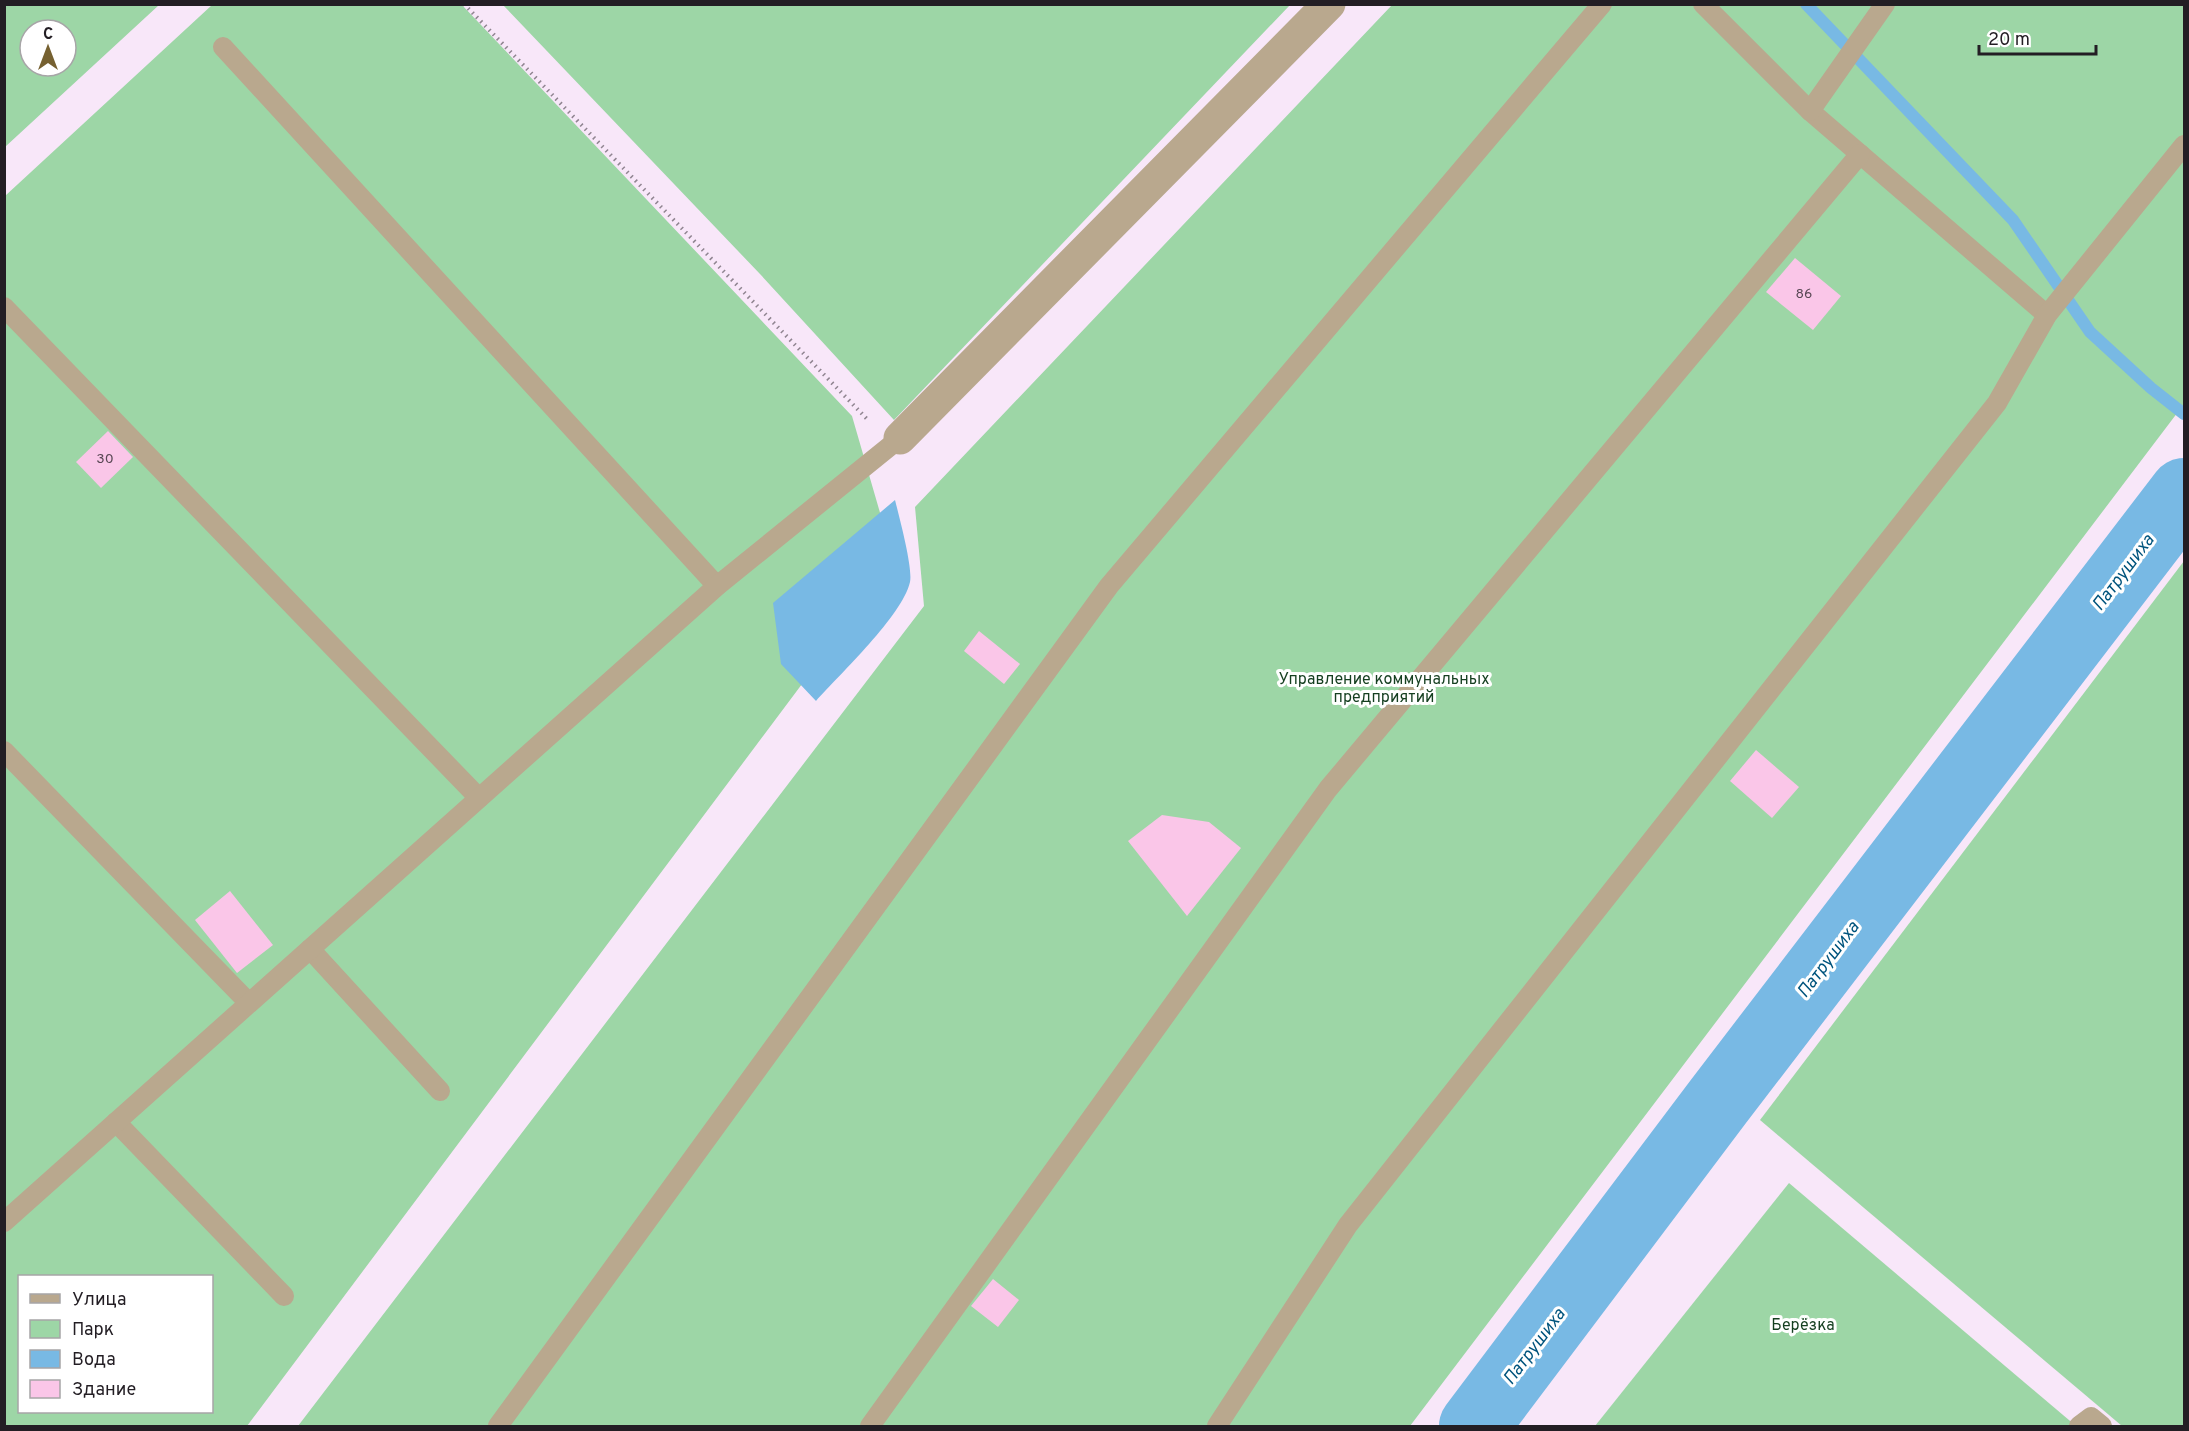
<svg xmlns="http://www.w3.org/2000/svg" width="2189" height="1431" font-family="Overpass,sans-serif">
  <style>
    .green { fill: #9dd6a6; fill-rule: evenodd }
    .water { fill: #78b9e4 }
    .lines { fill: none; stroke-linecap: round; stroke-linejoin: round }
    .stream { stroke: #78b9e4; stroke-width: 12 }
    .river { stroke: #78b9e4; stroke-width: 70 }
    .building { fill: #fac6e8 }
    .path { stroke: #908591; stroke-width: 4; stroke-dasharray: 1.5 4.5; stroke-linecap: butt }
    .lane { stroke: #b9a88e; stroke-width: 20 }
    .street { stroke: #b9a88e; stroke-width: 33 }
    .labels { text-anchor: middle; dominant-baseline: central; stroke-width: 6; stroke-linejoin: round; paint-order: stroke }
    .number-label { font-size: 14px; fill: #594855 }
    .park-label { font-size: 16px; fill: #153f20; stroke: #fff }
    .water-label { font-size: 18px; font-style: italic; fill: #00547d; stroke: #fff }
  </style>
  <rect width="100%" height="100%" fill="#f8e7f9"/>
  <g class="green">
    <path d="M5,4H159V5L5,147ZM30,30H66V66H30Z"/>
    <path d="M212,5H462L852,416L894,561L247,1426H5V196ZM20,1276H212V1412H20Z"/>
    <polygon points="503,5 1290,5 894,420 760,274"/>
    <polygon points="1392,5 2184,5 2184,404 1410,1426 298,1426 924,606 915,507"/>
    <polygon points="2184,561 2184,1426 2122,1426 1760,1120"/>
    <polygon points="1789,1183 2076,1426 1595,1426"/>
  </g>
  <path class="water" d="M895,500C899,516 913,568 910,582C902,616 841,673 816,701L781,664L773,603Z"/>
  <g class="lines">
    <polyline class="stream" points="1806,4 2013,220 2090,332 2151,388 2184,414"/>
    <polyline class="river" points="1474,1426 1718,1102 2184,493"/>
  </g>
  <g class="building">
    <polygon points="1795,258 1841,296 1813,330 1766,292"/>
    <polygon points="108,431 133,457 101,488 76,462"/>
    <polygon points="979,631 1020,664 1004,684 964,651"/>
    <polygon points="1756,750 1799,787 1772,818 1730,781"/>
    <polygon points="1162,815 1209,822 1241,848 1187,916 1128,841"/>
    <polygon points="230,891 273,945 237,973 195,920"/>
    <polygon points="993,1279 1019,1300 998,1327 971,1306"/>
  </g>
  <g class="lines">
    <polyline class="path" points="464,4 869,421"/>
    <g class="lane">
      <polyline points="1703,4 1810,111 2047,315"/>
      <polyline points="223,47 717,586"/>
      <polyline points="1810,111 1885,4"/>
      <polyline points="4,307 479,798"/>
      <polyline points="4,751 249,1003"/>
      <polyline points="310,949 440,1091"/>
      <polyline points="116,1122 284,1296"/>
      <polyline points="4,1222 717,586 900,438"/>
      <polyline points="498,1426 1109,586 1602,4"/>
      <polyline points="870,1426 1328,789 1860,154"/>
      <polyline points="1217,1426 1348,1225 1997,403 2047,315 2184,145"/>
      <polyline points="2079,1426 2091,1417 2102,1426"/>
    </g>
    <polyline class="street" points="900,438 1329,4"/>
  </g>
  <g class="labels">
    <g class="number-label">
      <text x="1804" y="294">86</text>
      <text x="105" y="459">30</text>
    </g>
    <g class="park-label">
      <text x="1384" y="680">Управление коммунальных<tspan x="1384" dy="18">предприятий</tspan></text>
      <text x="1803" y="1326">Берёзка</text>
    </g>
    <g class="water-label">
      <text transform="translate(2124 573) rotate(-53)">Патрушиха</text>
      <text transform="translate(1829 960) rotate(-53)">Патрушиха</text>
      <text transform="translate(1535 1347) rotate(-53)">Патрушиха</text>
    </g>
  </g>
  <rect width="2189" height="1431" fill="none" stroke="#231e24" stroke-width="12"/>
  <rect x="18" y="1275" width="195" height="138" fill="#ffffff" stroke="#a7a5a7" stroke-width="1.5"/>
  <rect x="30" y="1294" width="30" height="9" fill="#b9a88e" stroke="#a7a5a7" stroke-width="1.5"/>
  <text x="72" y="1305" font-size="18" fill="#231e24">Улица</text>
  <rect x="30" y="1320" width="30" height="18" fill="#9dd6a6" stroke="#a7a5a7" stroke-width="1.5"/>
  <text x="72" y="1335" font-size="18" fill="#231e24">Парк</text>
  <rect x="30" y="1350" width="30" height="18" fill="#78b9e4" stroke="#a7a5a7" stroke-width="1.5"/>
  <text x="72" y="1365" font-size="18" fill="#231e24">Вода</text>
  <rect x="30" y="1380" width="30" height="18" fill="#fac6e8" stroke="#a7a5a7" stroke-width="1.5"/>
  <text x="72" y="1395" font-size="18" fill="#231e24">Здание</text>
  <g transform="translate(48 48)"><circle r="28" fill="#ffffff" stroke="#a7a5a7" stroke-width="1.5"/>
  <path d="M0-4.5L10 22L0 15L-10 22Z" fill="#766131"/>
  <text y="-9" font-size="16" font-weight="bold" text-anchor="middle" fill="#231e24">С</text>
  </g>
  <path d="M1979 45v9h117v-9" fill="none" stroke="#231e24" stroke-width="3"/>
  <text x="1988" y="45" font-size="18" fill="#231e24" stroke="#ffffff" stroke-width="4.5" paint-order="stroke">20 m</text>
</svg>
